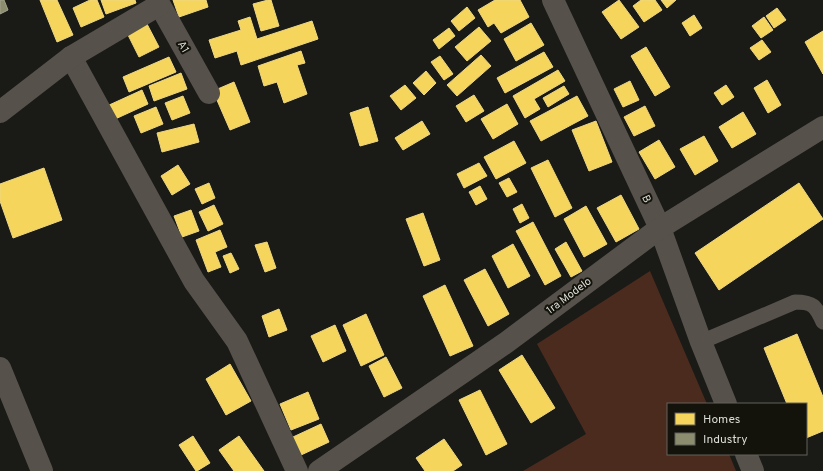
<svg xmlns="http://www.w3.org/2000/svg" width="823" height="471" font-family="Overpass,sans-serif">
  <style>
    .green { fill: #4c2b1f }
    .homes { fill: #f6d55c; stroke: #eed781 }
    .industry { fill: #8c8c6e; stroke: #a4a48d }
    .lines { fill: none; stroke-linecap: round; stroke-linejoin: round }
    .service { stroke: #56514a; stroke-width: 15 }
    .minor { stroke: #56514a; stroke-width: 22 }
    .labels { text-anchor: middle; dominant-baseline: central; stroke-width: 4; stroke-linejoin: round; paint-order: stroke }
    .street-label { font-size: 11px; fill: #dbdcd6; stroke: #13130b }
  </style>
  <rect width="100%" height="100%" fill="#1a1a16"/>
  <polygon class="green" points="650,271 707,404 668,404 668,454 729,454 736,471 523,471 586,434 537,344"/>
  <g class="homes">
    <polygon points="40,0 57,0 73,35 57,42"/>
    <polygon points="90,0 97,0 104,17 81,27 73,8"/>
    <polygon points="101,0 135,0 136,3 106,14"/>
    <polygon points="173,0 206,0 208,7 179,17"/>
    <polygon points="268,0 271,0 279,26 261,31 253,4"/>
    <polygon points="495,0 520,0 529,17 501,33 494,23 488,27 478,10"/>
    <polygon points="619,0 639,27 621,39 602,12"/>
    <polygon points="641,0 655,0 662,10 644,22 633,6"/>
    <polygon points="661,0 676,0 667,8"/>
    <polygon points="467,7 475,18 459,31 451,21"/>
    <polygon points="777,8 786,20 774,28 766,16"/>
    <polygon points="694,15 702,28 690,36 682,23"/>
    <polygon points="250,17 257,39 312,21 318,39 241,65 237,51 215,58 209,40 241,30 238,21"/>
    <polygon points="764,17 773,30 761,38 752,26"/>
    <polygon points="531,23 544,45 516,61 504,39"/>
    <polygon points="147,24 159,47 139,57 127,33"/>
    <polygon points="479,27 491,41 467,61 455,47"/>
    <polygon points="449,28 455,36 439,49 433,40"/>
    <polygon points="823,31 823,74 805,42"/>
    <polygon points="762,40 771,52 759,60 750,48"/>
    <polygon points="646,47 670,87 655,96 631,56"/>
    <polygon points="301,51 305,63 297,65 307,94 284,103 277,82 264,86 258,66"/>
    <polygon points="544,52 553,67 505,93 497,78"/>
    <polygon points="481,55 491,66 457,96 447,85"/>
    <polygon points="440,56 453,74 444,80 431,62"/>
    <polygon points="169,57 176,72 129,92 123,77"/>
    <polygon points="558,70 565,81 534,99 540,109 525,118 513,96"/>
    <polygon points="426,71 436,83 424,95 413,83"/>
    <polygon points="181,73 187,89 154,101 149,86"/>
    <polygon points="767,80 781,105 768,113 754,88"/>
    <polygon points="630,81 639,100 623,107 614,89"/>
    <polygon points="234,82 250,122 230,130 213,91"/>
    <polygon points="405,85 416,98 401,110 390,96"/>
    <polygon points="726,85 734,97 722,105 714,93"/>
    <polygon points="564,86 569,94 548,107 543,98"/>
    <polygon points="142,90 148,104 113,120 107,106"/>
    <polygon points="474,95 484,111 466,122 456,106"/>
    <polygon points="183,96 190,113 172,120 165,103"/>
    <polygon points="577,96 588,116 541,141 530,121"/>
    <polygon points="507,104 518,124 493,139 481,119"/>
    <polygon points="645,106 655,126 634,136 624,117"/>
    <polygon points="156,107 163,124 141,133 134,116"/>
    <polygon points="368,107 378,141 360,146 350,113"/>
    <polygon points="743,112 756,134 732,148 719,127"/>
    <polygon points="422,121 430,134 403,150 395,138"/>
    <polygon points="596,121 612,162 589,171 572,130"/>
    <polygon points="194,124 199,142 162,152 157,133"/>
    <polygon points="704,136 718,161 695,175 680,149"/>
    <polygon points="659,140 675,167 655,179 639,152"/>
    <polygon points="514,141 526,163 496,179 484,157"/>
    <polygon points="548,160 572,208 555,217 531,168"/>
    <polygon points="479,163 487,176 464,188 457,174"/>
    <polygon points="178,165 190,184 172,195 161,176"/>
    <polygon points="44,168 62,220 13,238 0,201 0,184"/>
    <polygon points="509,178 517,192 507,197 499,183"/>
    <polygon points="209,183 215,198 202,204 195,189"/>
    <polygon points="799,183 823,219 719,290 695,253"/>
    <polygon points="480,186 487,199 476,205 469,192"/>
    <polygon points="621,195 639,229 616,242 597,208"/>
    <polygon points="522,204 529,218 520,223 513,209"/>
    <polygon points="214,205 223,224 208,231 199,212"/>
    <polygon points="586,206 607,244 584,257 564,219"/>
    <polygon points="191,210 199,231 182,237 174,216"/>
    <polygon points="423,213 440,260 424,266 406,219"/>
    <polygon points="533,222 561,276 545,285 516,231"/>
    <polygon points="220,230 227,247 215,252 221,267 208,272 196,240"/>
    <polygon points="267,242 276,268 265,272 255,245"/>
    <polygon points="566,242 582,271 571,277 555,249"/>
    <polygon points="513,244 530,276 508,288 492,256"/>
    <polygon points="231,253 239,269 230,273 223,256"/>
    <polygon points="485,269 509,314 488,326 464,280"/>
    <polygon points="445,285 473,346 450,356 423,296"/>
    <polygon points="279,309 287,330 269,337 262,316"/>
    <polygon points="366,314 384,355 361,366 343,325"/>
    <polygon points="335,325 346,351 323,362 311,336"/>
    <polygon points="797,334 823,397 823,431 806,438 806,404 787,404 764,348"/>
    <polygon points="522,355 555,408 531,423 499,370"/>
    <polygon points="386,357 402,388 384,397 369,366"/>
    <polygon points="230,364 251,401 226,415 206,379"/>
    <polygon points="480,390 507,444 486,455 459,400"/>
    <polygon points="308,392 319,419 291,430 280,404"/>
    <polygon points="321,424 329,442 301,455 293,437"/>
    <polygon points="193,436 210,463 197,471 196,471 179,445"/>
    <polygon points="239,436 264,471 234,471 219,450"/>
    <polygon points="444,439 462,465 453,471 425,471 416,458"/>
  </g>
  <polygon class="industry" points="0,0 4,0 8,10 0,14"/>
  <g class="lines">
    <path class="service" d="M701,342L795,302C813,302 816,306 823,322"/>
    <g class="minor">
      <polyline points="157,0 209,93"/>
      <polyline points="553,0 660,228 701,342 726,404"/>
      <polyline points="71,57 194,281 237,341 297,471"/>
      <polyline points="0,112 71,57 159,5"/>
      <polyline points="0,368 42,471"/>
      <polyline points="746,454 753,471"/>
      <polyline points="319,471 507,342 660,228 823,127"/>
    </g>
  </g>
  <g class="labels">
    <g class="street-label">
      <text transform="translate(183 47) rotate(60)">A1</text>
      <text transform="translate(646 199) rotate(65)">B</text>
      <text transform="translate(569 296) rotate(-37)">1ra Modelo</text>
    </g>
  </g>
  <rect x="667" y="403" width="140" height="52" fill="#13130b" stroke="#63635c"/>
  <rect x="675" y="413" width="20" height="12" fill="#f6d55c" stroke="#63635c"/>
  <text x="703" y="423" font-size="12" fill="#dbdcd6">Homes</text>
  <rect x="675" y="433" width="20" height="12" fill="#8c8c6e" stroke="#63635c"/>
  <text x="703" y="443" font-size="12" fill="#dbdcd6">Industry</text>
</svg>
